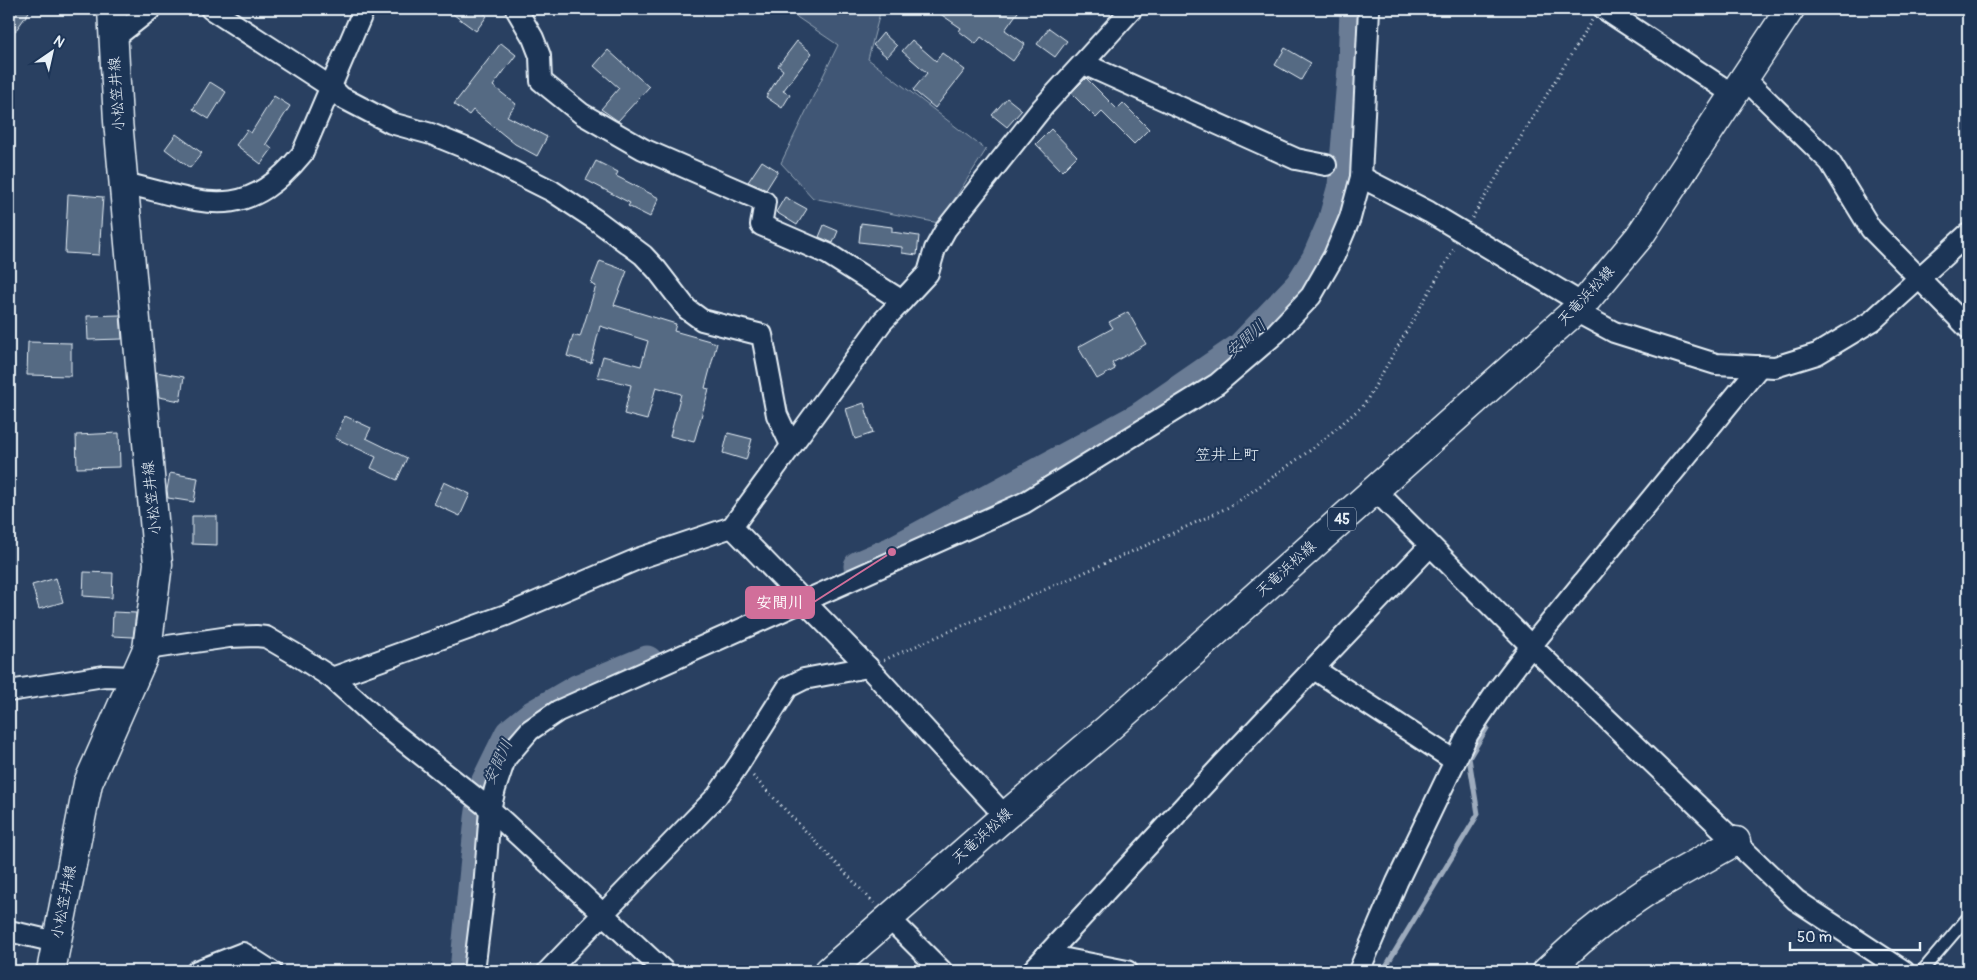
<svg xmlns="http://www.w3.org/2000/svg" width="1977" height="980" font-family="Pangolin,'Klee One',sans-serif">
  <style>
    .green { fill: #415774; stroke: #94a4b6 }
    .lines { fill: none; stroke-linecap: round; stroke-linejoin: round }
    .stream { stroke: #9dabbd; stroke-width: 5 }
    .river { stroke: #6b7c95; stroke-width: 31 }
    .building { fill: #556a83; stroke: #e8f1f8 }
    .lane-casing { stroke: #e8f1f8; stroke-width: 14 }
    .street-casing { stroke: #e8f1f8; stroke-width: 24 }
    .secondary-casing { stroke: #e8f1f8; stroke-width: 31 }
    .primary-casing { stroke: #e8f1f8; stroke-width: 31 }
    .path { stroke: #e8f1f8; stroke-width: 3; stroke-dasharray: 1 4; stroke-linecap: butt }
    .lane { stroke: #1d3557; stroke-width: 10 }
    .street { stroke: #1d3557; stroke-width: 20 }
    .secondary { stroke: #1d3557; stroke-width: 28 }
    .primary { stroke: #1d3557; stroke-width: 28 }
    .labels { text-anchor: middle; dominant-baseline: central; stroke-width: 4; stroke-linejoin: round; paint-order: stroke }
    .shield { fill: #1d3557; stroke: #abb9c8; stroke-width: 1 }
    .shield-label { font-size: 14px; font-weight: bold; fill: #e8f1f8 }
    .street-label { font-size: 15px; fill: #e8f1f8; stroke: #1d3557 }
    .water-label { font-size: 16px; font-style: italic; fill: #b6c2d0; stroke: #1d3557 }
    .neighbourhood-label { font-size: 16px; fill: #e8f1f8; stroke: #1d3557 }
    .leader { fill: none; stroke: #d16f9a; stroke-width: 2 }
    .callout-dot { fill: #d16f9a; stroke: #1d3557; stroke-width: 2 }
    .callout { fill: #d16f9a; stroke: #d16f9a; stroke-width: 2 }
    .callout-label { font-size: 16px; text-anchor: middle; font-weight: bold; fill: #fff }
  </style>
  <rect width="100%" height="100%" fill="#294061"/>
  <filter id="ink" filterUnits="userSpaceOnUse"><feTurbulence type="fractalNoise" baseFrequency=".02" numOctaves="2"/><feDisplacementMap in="SourceGraphic" scale="10" xChannelSelector="R" yChannelSelector="G"/><feConvolveMatrix kernelMatrix="1 2 1 2 8 2 1 2 1" color-interpolation-filters="sRGB"/></filter>
  <g filter="url(#ink)">
    <polygon class="green" points="785,9 881,9 868,59 986,150 939,223 813,198 781,163 838,45"/>
    <g class="lines">
      <polyline class="stream" points="1383,971 1478,814 1469,758 1487,728"/>
      <g class="river">
        <polyline points="859,566 892,552 1138,419 1241,348 1300,286 1317,259 1333,222 1343,186 1353,68 1355,9"/>
        <polyline points="465,971 480,818 485,785 510,734 531,717 579,689 647,661"/>
      </g>
    </g>
    <g class="building">
      <polygon points="9,9 31,9 9,40"/>
      <polygon points="446,9 478,9 487,16 476,31"/>
      <polygon points="933,9 1020,9 1005,30 1025,44 1013,61 981,37 976,44 959,31 961,28"/>
      <polygon points="1049,28 1067,41 1055,57 1037,44"/>
      <polygon points="883,33 897,46 887,57 873,45"/>
      <polygon points="912,40 936,61 942,53 965,70 935,108 913,90 927,73 902,51"/>
      <polygon points="797,41 812,53 783,91 790,95 782,108 766,97 783,70 778,66"/>
      <polygon points="501,43 516,55 493,86 516,104 507,116 547,137 537,156 515,144 473,110 469,115 454,104"/>
      <polygon points="1285,48 1311,63 1301,80 1275,65"/>
      <polygon points="608,50 649,87 618,121 601,109 619,88 594,66"/>
      <polygon points="1086,78 1117,109 1123,103 1149,129 1134,144 1102,112 1096,118 1071,93"/>
      <polygon points="210,82 226,92 209,119 193,109"/>
      <polygon points="274,96 290,106 266,144 272,149 261,164 236,145 247,130 251,133"/>
      <polygon points="1007,98 1022,110 1007,127 992,115"/>
      <polygon points="1051,129 1077,156 1062,171 1036,144"/>
      <polygon points="176,134 202,153 190,168 165,149"/>
      <polygon points="596,161 618,172 616,176 659,198 650,217 628,206 630,203 586,180"/>
      <polygon points="762,161 778,171 766,190 748,182"/>
      <polygon points="68,194 103,197 99,255 65,253"/>
      <polygon points="785,197 807,209 797,225 776,212"/>
      <polygon points="861,223 892,227 892,232 919,236 917,255 902,253 902,247 859,242"/>
      <polygon points="824,225 838,231 833,243 819,237"/>
      <polygon points="600,261 627,271 614,305 676,324 674,331 717,343 705,388 709,389 694,442 670,436 681,394 656,387 647,420 624,414 631,385 597,377 603,356 641,366 648,341 600,326 591,363 567,356 573,335 580,337 596,286 591,284"/>
      <polygon points="1128,312 1146,344 1112,363 1115,369 1097,379 1078,347 1113,328 1109,322"/>
      <polygon points="120,315 122,339 88,340 87,316"/>
      <polygon points="28,342 71,343 71,376 27,375"/>
      <polygon points="156,372 184,377 180,401 159,397"/>
      <polygon points="864,403 873,433 855,439 846,409"/>
      <polygon points="345,416 371,428 366,438 407,458 397,480 371,468 376,457 335,438"/>
      <polygon points="119,433 120,467 77,468 76,435"/>
      <polygon points="728,433 752,439 746,460 723,453"/>
      <polygon points="170,473 198,478 194,502 168,498 167,490"/>
      <polygon points="444,482 470,494 460,516 434,504"/>
      <polygon points="192,516 217,516 217,545 192,544"/>
      <polygon points="84,572 113,573 112,598 83,596"/>
      <polygon points="56,578 63,602 39,609 32,585"/>
      <polygon points="113,612 136,613 133,637 112,636"/>
    </g>
    <g class="lines">
      <g class="lane-casing">
        <polyline id="lane" points="1922,971 1968,917"/>
      </g>
      <g class="street-casing">
        <g id="street">
          <polyline points="211,9 331,87 341,97 391,123 431,134 468,149 552,191 596,220 643,255 657,270 687,309 702,320 762,335 777,415 791,445"/>
          <polyline points="1604,9 1734,95"/>
          <polyline points="113,39 151,9"/>
          <polyline points="1084,64 1296,159 1326,165"/>
          <polyline points="1745,79 1830,162 1871,229 1968,328"/>
          <polyline points="1361,177 1429,212 1583,304"/>
          <path d="M124,183C202,201 243,226 302,154L364,9"/>
          <polyline points="902,301 928,273 935,249 946,229 1042,108 1132,9"/>
          <polyline points="1575,311 1614,332 1716,364 1775,367 1817,354 1872,321 1968,234"/>
          <polyline points="1375,490 1531,646 1796,900 1904,971"/>
          <polyline points="732,527 868,667 1005,816"/>
          <polyline points="147,649 229,637 256,636 266,637 295,654 332,678 385,726 490,809 603,914 717,796 739,764 788,687 804,679 868,667"/>
          <polyline points="1314,669 1455,761"/>
          <polyline points="332,678 506,615 640,558 732,527 882,322 902,301 828,254 761,225 765,202 643,149 582,114 541,81 540,56 533,38 516,9"/>
          <polyline points="9,691 104,676 135,677"/>
          <polyline points="890,919 942,971"/>
          <polyline points="9,931 56,942"/>
          <polyline points="1046,955 1127,971"/>
          <polyline points="197,971 243,953 271,971"/>
          <polyline points="474,971 484,890 490,809 495,789 505,759 530,730 558,711 1024,503 1217,384 1275,334 1311,296 1334,256 1350,218 1361,177 1369,9"/>
          <polyline points="548,971 603,914 664,971"/>
          <polyline points="1032,971 1222,765 1429,547"/>
          <polyline points="1359,971 1397,882 1468,734 1497,691 1531,646 1760,366"/>
        </g>
      </g>
      <g class="secondary-casing">
        <g id="secondary">
          <polyline points="51,971 88,783 147,649 158,564 118,121 112,9"/>
          <polyline points="1547,971 1581,940 1615,913 1649,890 1736,841"/>
        </g>
      </g>
      <g class="primary-casing">
        <polyline id="primary" points="829,971 1005,816 1106,730 1583,304 1639,237 1790,9"/>
      </g>
      <g class="path">
        <polyline points="1472,218 1592,20"/>
        <polyline points="884,660 1154,542 1233,505 1312,449 1364,405 1455,247"/>
        <polyline points="753,776 874,903"/>
      </g>
      <use href="#lane" class="lane"/>
      <use href="#street" class="street"/>
      <use href="#secondary" class="secondary"/>
      <use href="#primary" class="primary"/>
    </g>
  </g>
  <g class="labels">
    <rect class="shield" x="1328" y="507.5" width="28" height="23" rx="4"/>
    <g class="shield-label">
      <text x="1342" y="519">45</text>
    </g>
    <g class="street-label">
      <text transform="translate(117 94) rotate(-94)">小松笠井線</text>
      <text transform="translate(1586 296) rotate(-47)">天竜浜松線</text>
      <text transform="translate(152 498) rotate(-96)">小松笠井線</text>
      <text transform="translate(1286 569) rotate(-42)">天竜浜松線</text>
      <text transform="translate(982 836) rotate(-42)">天竜浜松線</text>
      <text transform="translate(64 902) rotate(-79)">小松笠井線</text>
    </g>
    <g class="water-label">
      <text transform="translate(1246 339) rotate(-42)">安間川</text>
      <text transform="translate(498 762) rotate(-65)">安間川</text>
    </g>
    <g class="neighbourhood-label">
      <text x="1227" y="455">笠井上町</text>
    </g>
  </g>
  <path class="leader" d="M892 552L814 602"/>
  <circle class="callout-dot" cx="892" cy="552" r="5"/>
  <rect class="callout" x="746" y="587" width="68" height="31" rx="5"/>
  <g class="callout-label">
    <text x="780" y="608">安間川</text>
  </g>
  <rect width="1977" height="980" fill="none" stroke="#1d3557" stroke-width="30"/>
  <rect x="15" y="15" width="1947" height="950" fill="none" stroke="#e8f1f8" stroke-width="2" filter="url(#ink)"/>
  <g transform="translate(52 52) rotate(34)" stroke="#1d3557" stroke-width="4" paint-order="stroke">
  <path d="M0-4L9 19L0 12L-9 19Z" fill="#e8f1f8"/>
  <text y="-8" font-size="14" font-weight="bold" text-anchor="middle" fill="#e8f1f8">N</text>
  </g>
  <path d="M1790 942v8h130v-8" fill="none" stroke="#e8f1f8" stroke-width="2.5"/>
  <text x="1797" y="942" font-size="15" fill="#e8f1f8" stroke="#1d3557" stroke-width="4" paint-order="stroke">50 m</text>
</svg>
